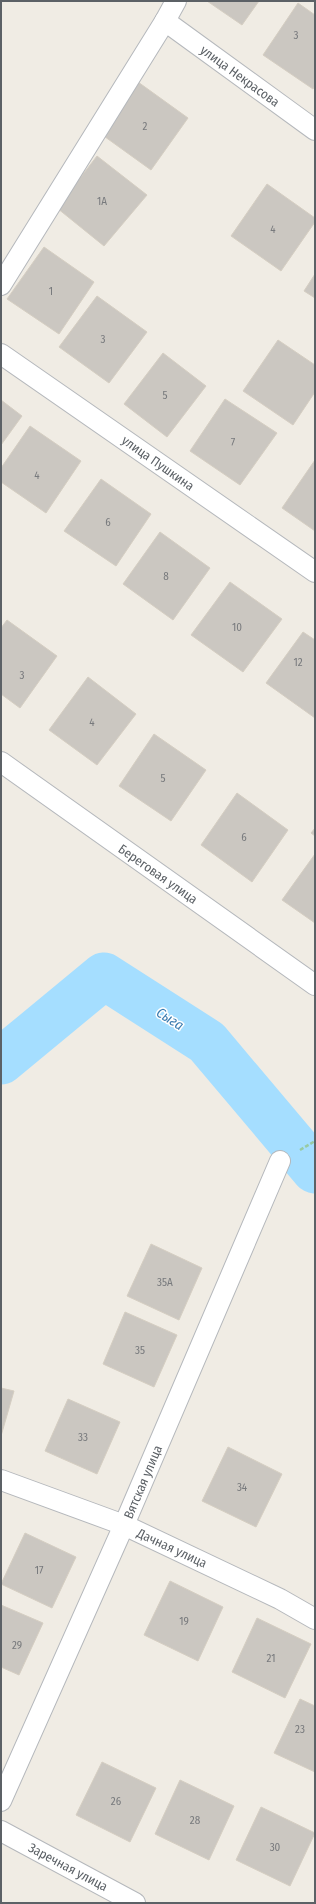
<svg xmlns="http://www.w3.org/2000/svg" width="316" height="1904" font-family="'Fira Sans Condensed',sans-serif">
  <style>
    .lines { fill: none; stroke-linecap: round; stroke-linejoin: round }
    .river { stroke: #a5deff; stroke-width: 47 }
    .building { fill: #cbc7c1; stroke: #d5cec2 }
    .street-casing { stroke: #b5b8bc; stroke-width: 22 }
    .path { stroke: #98caa3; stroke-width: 2.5; stroke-dasharray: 4 2; stroke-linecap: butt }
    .street { stroke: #fff; stroke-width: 20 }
    .labels { text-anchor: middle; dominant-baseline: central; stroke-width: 3; stroke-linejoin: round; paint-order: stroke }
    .number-label { font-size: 11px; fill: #787a7d }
    .street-label { font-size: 13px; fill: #5c6166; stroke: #fff }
    .water-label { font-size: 14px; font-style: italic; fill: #387aaf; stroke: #fff }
  </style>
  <rect width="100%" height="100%" fill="#f0ece4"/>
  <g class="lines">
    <polyline class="river" points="1,1061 104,976 207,1042 315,1170"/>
  </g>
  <g class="building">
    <polygon points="207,1 259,1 242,25"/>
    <polygon points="298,3 315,15 315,86 313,89 263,55"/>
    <polygon points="138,82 188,118 151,170 101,134"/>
    <polygon points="97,156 147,195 104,246 57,208"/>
    <polygon points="267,184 315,218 315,222 281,271 231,236"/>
    <polygon points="44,247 94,282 59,334 7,299"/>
    <polygon points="315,274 315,298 304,291"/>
    <polygon points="97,296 147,332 109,383 59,347"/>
    <polygon points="278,340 315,365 315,392 293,425 243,391"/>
    <polygon points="163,353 206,386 167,437 124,404"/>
    <polygon points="225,399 277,433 240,485 190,451"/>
    <polygon points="1,400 22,416 1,445"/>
    <polygon points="30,426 81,461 46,513 1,482 1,468"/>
    <polygon points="315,460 315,531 282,508"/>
    <polygon points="101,479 151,514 116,566 64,531"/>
    <polygon points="160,532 210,568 173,620 123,584"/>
    <polygon points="230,582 282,619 243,672 191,635"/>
    <polygon points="7,620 57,656 20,708 1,694 1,628"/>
    <polygon points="303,632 315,640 315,718 266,683"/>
    <polygon points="88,677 136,714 97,765 49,730"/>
    <polygon points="154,734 206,770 171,821 119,786"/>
    <polygon points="237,793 288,830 252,882 201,845"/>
    <polygon points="315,828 315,836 311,833"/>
    <polygon points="315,854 315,923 282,900"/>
    <polygon points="151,1244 202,1268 179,1320 127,1296"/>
    <polygon points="125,1312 177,1335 154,1387 103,1364"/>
    <polygon points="1,1388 14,1391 1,1436"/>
    <polygon points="68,1399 120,1422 97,1474 45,1451"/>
    <polygon points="228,1447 282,1474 256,1527 202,1501"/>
    <polygon points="25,1533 76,1557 52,1608 1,1584"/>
    <polygon points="170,1581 223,1607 198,1661 144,1635"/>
    <polygon points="1,1605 43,1623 19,1675 1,1667"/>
    <polygon points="257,1618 311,1644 285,1698 232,1672"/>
    <polygon points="300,1699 315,1706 315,1772 274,1753"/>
    <polygon points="102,1762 156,1788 130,1842 76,1815"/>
    <polygon points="180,1780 234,1806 209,1860 155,1834"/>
    <polygon points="261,1807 315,1833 290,1886 236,1860"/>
  </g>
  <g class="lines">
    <g class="street-casing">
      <g id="street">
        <polyline points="165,21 315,130"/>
        <polyline points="1,285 165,21 176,1"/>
        <polyline points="1,354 315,572"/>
        <polyline points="1,762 315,985"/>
        <polyline points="1,1480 124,1525 280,1599 315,1619"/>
        <polyline points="1,1801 124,1525 280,1161"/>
        <polyline points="1,1831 135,1903"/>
      </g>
    </g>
    <polyline class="path" points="300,1150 315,1141"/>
    <use href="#street" class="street"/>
  </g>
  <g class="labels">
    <g class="number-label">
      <text x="296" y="35">3</text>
      <text x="145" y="126">2</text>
      <text x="102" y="201">1А</text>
      <text x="273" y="229">4</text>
      <text x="51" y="291">1</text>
      <text x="103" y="339">3</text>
      <text x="165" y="395">5</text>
      <text x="233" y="442">7</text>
      <text x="37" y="475">4</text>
      <text x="108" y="522">6</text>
      <text x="166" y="576">8</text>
      <text x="237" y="627">10</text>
      <text x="298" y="662">12</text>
      <text x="22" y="675">3</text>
      <text x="92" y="722">4</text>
      <text x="163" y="778">5</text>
      <text x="244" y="837">6</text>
      <text x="165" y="1282">35А</text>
      <text x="140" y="1350">35</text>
      <text x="83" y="1437">33</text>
      <text x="242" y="1487">34</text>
      <text x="39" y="1570">17</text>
      <text x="184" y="1621">19</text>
      <text x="17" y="1645">29</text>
      <text x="271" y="1658">21</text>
      <text x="300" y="1729">23</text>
      <text x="116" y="1801">26</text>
      <text x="195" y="1820">28</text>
      <text x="275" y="1847">30</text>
    </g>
    <g class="street-label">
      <text transform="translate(240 76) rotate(36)">улица Некрасова</text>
      <text transform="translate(158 463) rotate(35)">улица Пушкина</text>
      <text transform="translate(158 874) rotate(35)">Береговая улица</text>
      <text transform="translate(143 1482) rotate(-67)">Вятская улица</text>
      <text transform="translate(172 1548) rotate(25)">Дачная улица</text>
      <text transform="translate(68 1867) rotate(28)">Заречная улица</text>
    </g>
    <g class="water-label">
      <text transform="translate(170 1019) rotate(32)">Сыга</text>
    </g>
  </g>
  <rect width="316" height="1904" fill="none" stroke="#5c6166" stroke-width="4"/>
</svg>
